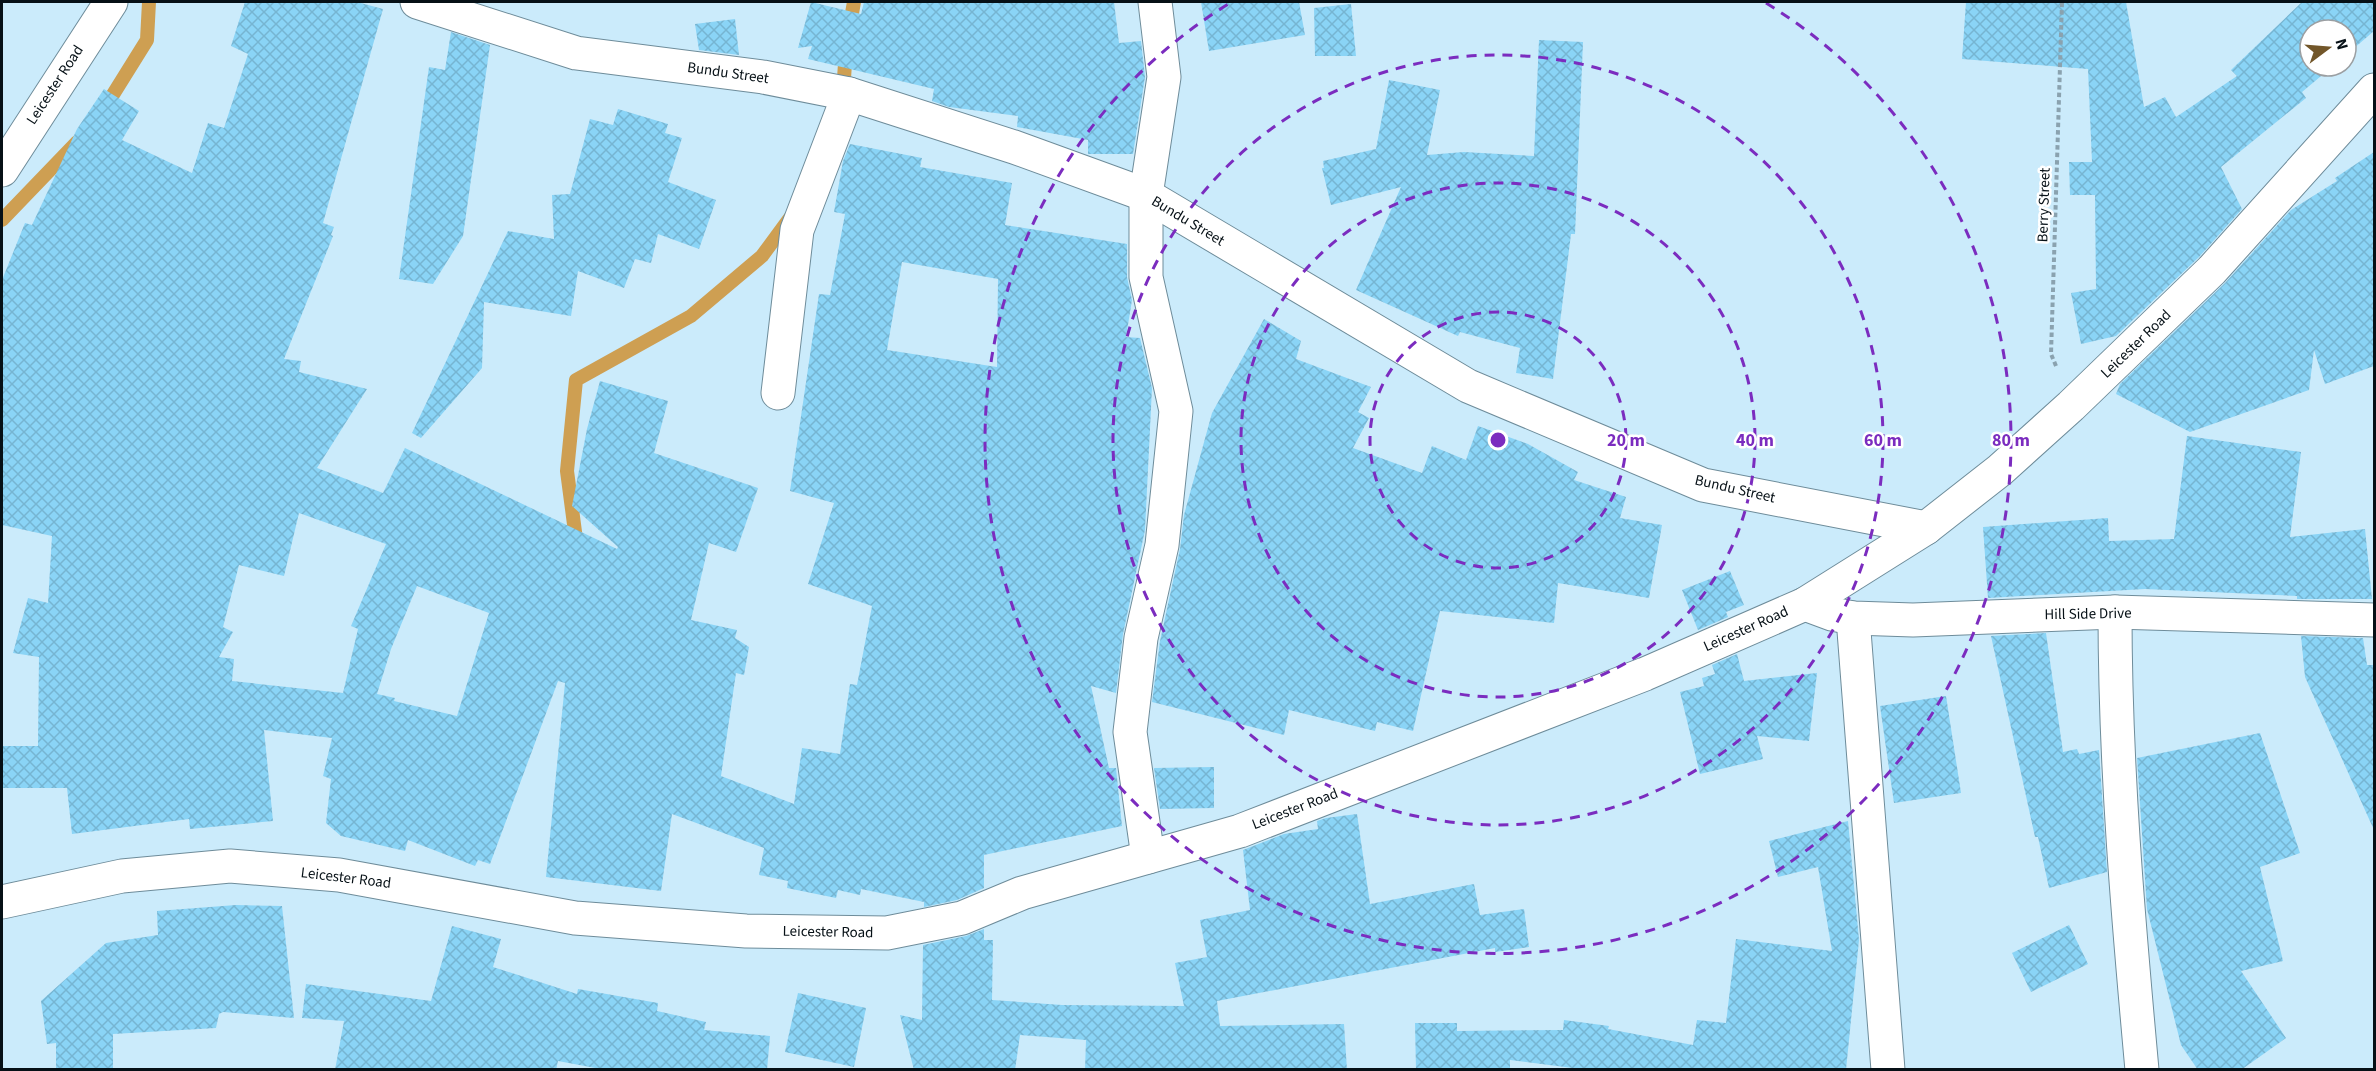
<svg xmlns="http://www.w3.org/2000/svg" width="2376" height="1071" font-family="'Source Sans 3',sans-serif">
  <style>
    .lines { fill: none; stroke-linecap: round; stroke-linejoin: round }
    .stream { stroke: #ce9f52; stroke-width: 14 }
    .building { fill: url(#building-cross-hatch); fill-rule: evenodd }
    .street-casing { stroke: #6e8c9a; stroke-width: 35 }
    .path { stroke: #8aa2af; stroke-width: 4; stroke-dasharray: 4.5 3; stroke-linecap: butt }
    .street { stroke: #fff; stroke-width: 33 }
    .ring { fill: none; stroke: #7b2cbf; stroke-width: 3; stroke-dasharray: 10 8 }
    .labels { text-anchor: middle; dominant-baseline: central; stroke-width: 5; stroke-linejoin: round; paint-order: stroke }
    .street-label { font-size: 15px; fill: #061016; stroke: #fff }
    .centre { fill: #7b2cbf; stroke: #fff; stroke-width: 3 }
    .ring-label { font-size: 18px; text-anchor: middle; font-weight: bold; fill: #7b2cbf; stroke: #fff; stroke-width: 5; stroke-linejoin: round; paint-order: stroke }
  </style>
  <defs>
    <pattern id="building-cross-hatch" width="8" height="8" patternUnits="userSpaceOnUse" patternTransform="scale(1.5)"><rect width="8" height="8" fill="#8ad4f6"/><path d="M0 0l8 8M0 8l8-8" fill="none" stroke="#76b5d2"/></pattern>
  </defs>
  <rect width="100%" height="100%" fill="#cbebfb"/>
  <g class="lines">
    <g class="stream">
      <polyline points="849,30 854,2"/>
      <polyline points="843,93 846,49"/>
      <polyline points="104,109 147,40 149,2"/>
      <polyline points="2,220 77,142"/>
      <polyline points="577,547 567,471 576,380 691,316 762,256 790,218"/>
    </g>
  </g>
  <g class="building">
    <path d="M245,2H357L383,9L323,223L334,227L331,235L333,236L284,359L301,361L299,372L367,389L317,468L383,493L405,448L617,549L618,547L572,506L587,429L600,381L668,401L654,453L758,488L736,552L709,543L691,620L737,630L735,638L749,647L744,675L736,673L721,776L794,804L802,748L840,754L850,684L857,685L872,606L808,584L834,503L790,491L819,294L830,295L845,214L834,212L843,161L850,144L922,158L920,167L1012,183L1005,225L1127,244V277L1132,300L1126,337L1140,338L1152,388L1145,530L1123,634L1116,693L1091,686L1109,768H1116L1122,826L984,855V888L957,900L924,907V902L861,889L860,895L838,890L836,898L787,888L788,881L759,875L764,848L672,814L661,891L546,877L565,683L558,681L490,864L478,860L475,866L408,840L405,851L341,836L326,823L331,779L323,776L332,738L264,730L273,821L190,829L189,819L72,834L67,788H2V746H38L39,657L13,653L28,598L48,603L52,536L2,525V280L25,223L32,225L77,129L104,89L139,111L122,140L192,173L208,123L224,128L248,54L231,46ZM902,262L998,279L997,367L887,350ZM299,513L386,544L351,626L358,629L343,693L232,681L234,659L219,657L233,632L223,627L239,565L284,576ZM417,586L489,613L457,716L394,701L395,698L377,694L391,649Z"/>
    <polygon points="811,2 861,14 864,2 1114,2 1119,43 1141,41 1145,77 1133,154 1088,154 1088,140 1017,127 1018,116 949,107 932,101 934,89 808,59 812,46 798,48"/>
    <polygon points="1201,2 1299,2 1305,35 1209,51"/>
    <polygon points="1966,2 2126,2 2144,107 2165,97 2176,117 2237,76 2231,70 2302,2 2374,2 2374,31 2346,55 2346,30 2310,30 2310,66 2333,66 2302,92 2306,98 2221,167 2242,209 2199,257 2116,336 2081,344 2071,293 2096,289 2095,195 2070,195 2069,162 2092,162 2088,69 1962,59"/>
    <polygon points="1351,4 1356,56 1315,56 1314,8"/>
    <polygon points="735,19 739,55 699,50 695,24"/>
    <polygon points="451,32 490,45 463,236 433,284 399,279 429,67 445,70"/>
    <polygon points="1539,40 1583,42 1575,234 1571,234 1553,379 1516,373 1520,348 1460,332 1458,336 1356,290 1401,187 1331,205 1322,168 1324,168 1323,161 1376,149 1389,80 1440,90 1427,155 1464,152 1534,156"/>
    <polygon points="618,109 668,124 665,133 682,138 668,182 716,200 699,249 658,234 651,263 635,259 624,288 578,271 571,316 484,302 482,368 421,438 412,433 508,231 554,239 552,195 570,194 590,119 613,125"/>
    <polygon points="2374,152 2374,366 2325,384 2314,350 2309,390 2190,432 2116,394 2120,384 2225,283 2291,210 2337,181 2335,178"/>
    <polygon points="1264,319 1301,341 1296,359 1371,387 1358,412 1369,418 1353,448 1422,473 1432,446 1466,460 1478,426 1528,444 1578,472 1574,480 1626,497 1620,518 1662,525 1649,598 1558,583 1554,623 1440,611 1413,731 1377,722 1375,731 1289,710 1284,735 1152,702 1160,641 1180,549 1184,515 1212,413"/>
    <polygon points="2187,436 2301,452 2290,537 2365,529 2372,599 2297,599 2297,596 2145,589 1988,598 1983,527 2108,518 2109,541 2174,539"/>
    <polygon points="1730,571 1744,605 1726,612 1728,617 1698,630 1682,590"/>
    <polygon points="2046,633 2063,752 2077,749 2079,754 2099,750 2107,872 2049,888 2038,837 2035,837 1991,636"/>
    <polygon points="2301,636 2363,638 2367,665 2374,665 2374,830 2305,677"/>
    <polygon points="1737,654 1744,681 1817,673 1809,741 1757,736 1763,759 1700,774 1680,692 1704,686 1702,678 1715,674 1712,665"/>
    <polygon points="1946,696 1961,793 1894,803 1880,706"/>
    <polygon points="2260,733 2300,853 2260,867 2283,961 2241,971 2286,1038 2241,1070 2198,1070 2181,1045 2147,909 2137,758"/>
    <polygon points="1214,767 1214,808 1160,809 1154,768"/>
    <polygon points="1357,814 1370,904 1474,884 1480,915 1524,909 1529,947 1495,952 1495,948 1217,1001 1220,1026 1344,1024 1347,1070 1085,1070 1086,1040 1020,1035 1015,1070 914,1070 900,1015 922,1020 923,945 966,936 984,929 984,940 993,940 992,1000 1062,1005 1184,1006 1175,963 1207,957 1200,920 1250,910 1243,850 1284,834 1318,829 1317,821 1326,818"/>
    <polygon points="1848,821 1859,940 1846,1070 1588,1070 1510,1060 1510,1070 1416,1070 1415,1023 1457,1023 1457,1031 1563,1030 1564,1020 1609,1026 1608,1029 1693,1045 1697,1020 1726,1023 1736,939 1832,951 1818,867 1778,877 1769,841"/>
    <polygon points="236,905 282,906 294,1018 223,1012 219,1014 216,1028 113,1034 113,1070 56,1070 56,1043 47,1044 41,1001 106,943 158,935 157,911"/>
    <polygon points="2069,925 2088,964 2031,992 2012,953"/>
    <polygon points="452,926 501,939 493,967 577,994 578,989 658,1003 657,1011 706,1022 704,1030 770,1036 767,1070 606,1070 558,1061 556,1070 335,1070 344,1021 302,1018 306,984 431,1001"/>
    <polygon points="798,993 866,1008 854,1067 785,1052"/>
  </g>
  <g class="lines">
    <g class="street-casing">
      <g id="street">
        <polyline points="417,2 576,53 763,77 849,94 1014,147 1146,195 1468,386 1703,485 1926,528"/>
        <polyline points="2,170 111,2"/>
        <polyline points="778,393 797,230 849,94"/>
        <polyline points="1805,604 1832,614 1853,618 1913,620 2115,612 2374,620"/>
        <path d="M2115,612C2115,766 2128,917 2142,1070"/>
        <polyline points="1853,618 1888,1070"/>
        <polyline points="1148,857 1130,732 1141,638 1162,545 1176,411 1146,277 1146,195 1164,77 1155,2"/>
        <polyline points="2,902 122,876 230,866 339,875 575,918 746,931 887,933 962,918 1022,893 1240,831 1645,674 1805,604 1926,528 2000,470 2071,406 2212,270 2374,90"/>
      </g>
    </g>
    <polyline class="path" points="2056,366 2051,354 2062,2"/>
    <use href="#street" class="street"/>
  </g>
  <g class="ring">
    <circle cx="1498" cy="440" r="128"/>
    <circle cx="1498" cy="440" r="257"/>
    <circle cx="1498" cy="440" r="385"/>
    <path d="M1766 3A513 513 0 1 1 1230 3"/>
  </g>
  <g class="labels">
    <g class="street-label">
      <text transform="translate(728 73) rotate(8)">Bundu Street</text>
      <text transform="translate(55 85) rotate(-57)">Leicester Road</text>
      <text transform="translate(2044 205) rotate(-88)">Berry Street</text>
      <text transform="translate(1188 221) rotate(31)">Bundu Street</text>
      <text transform="translate(2136 344) rotate(-44)">Leicester Road</text>
      <text transform="translate(1735 489) rotate(13)">Bundu Street</text>
      <text transform="translate(2088 614) rotate(-1)">Hill Side Drive</text>
      <text transform="translate(1746 629) rotate(-24)">Leicester Road</text>
      <text transform="translate(1295 809) rotate(-21)">Leicester Road</text>
      <text transform="translate(346 878) rotate(7)">Leicester Road</text>
      <text transform="translate(828 932) rotate(1)">Leicester Road</text>
    </g>
  </g>
  <circle cx="1498" cy="440" r="9" class="centre"/>
  <g class="ring-label">
    <text x="1626" y="446">20 m</text>
    <text x="1755" y="446">40 m</text>
    <text x="1883" y="446">60 m</text>
    <text x="2011" y="446">80 m</text>
  </g>
  <rect width="2376" height="1071" fill="none" stroke="#061016" stroke-width="6"/>
  <g transform="translate(2328 48) rotate(74)"><circle r="28" fill="#ffffff" stroke="#9b9fa2" stroke-width="1.5"/>
  <path d="M0-4.5L10 22L0 15L-10 22Z" fill="#725629"/>
  <text y="-9" font-size="16" font-weight="bold" text-anchor="middle" fill="#061016">N</text>
  </g>
</svg>
